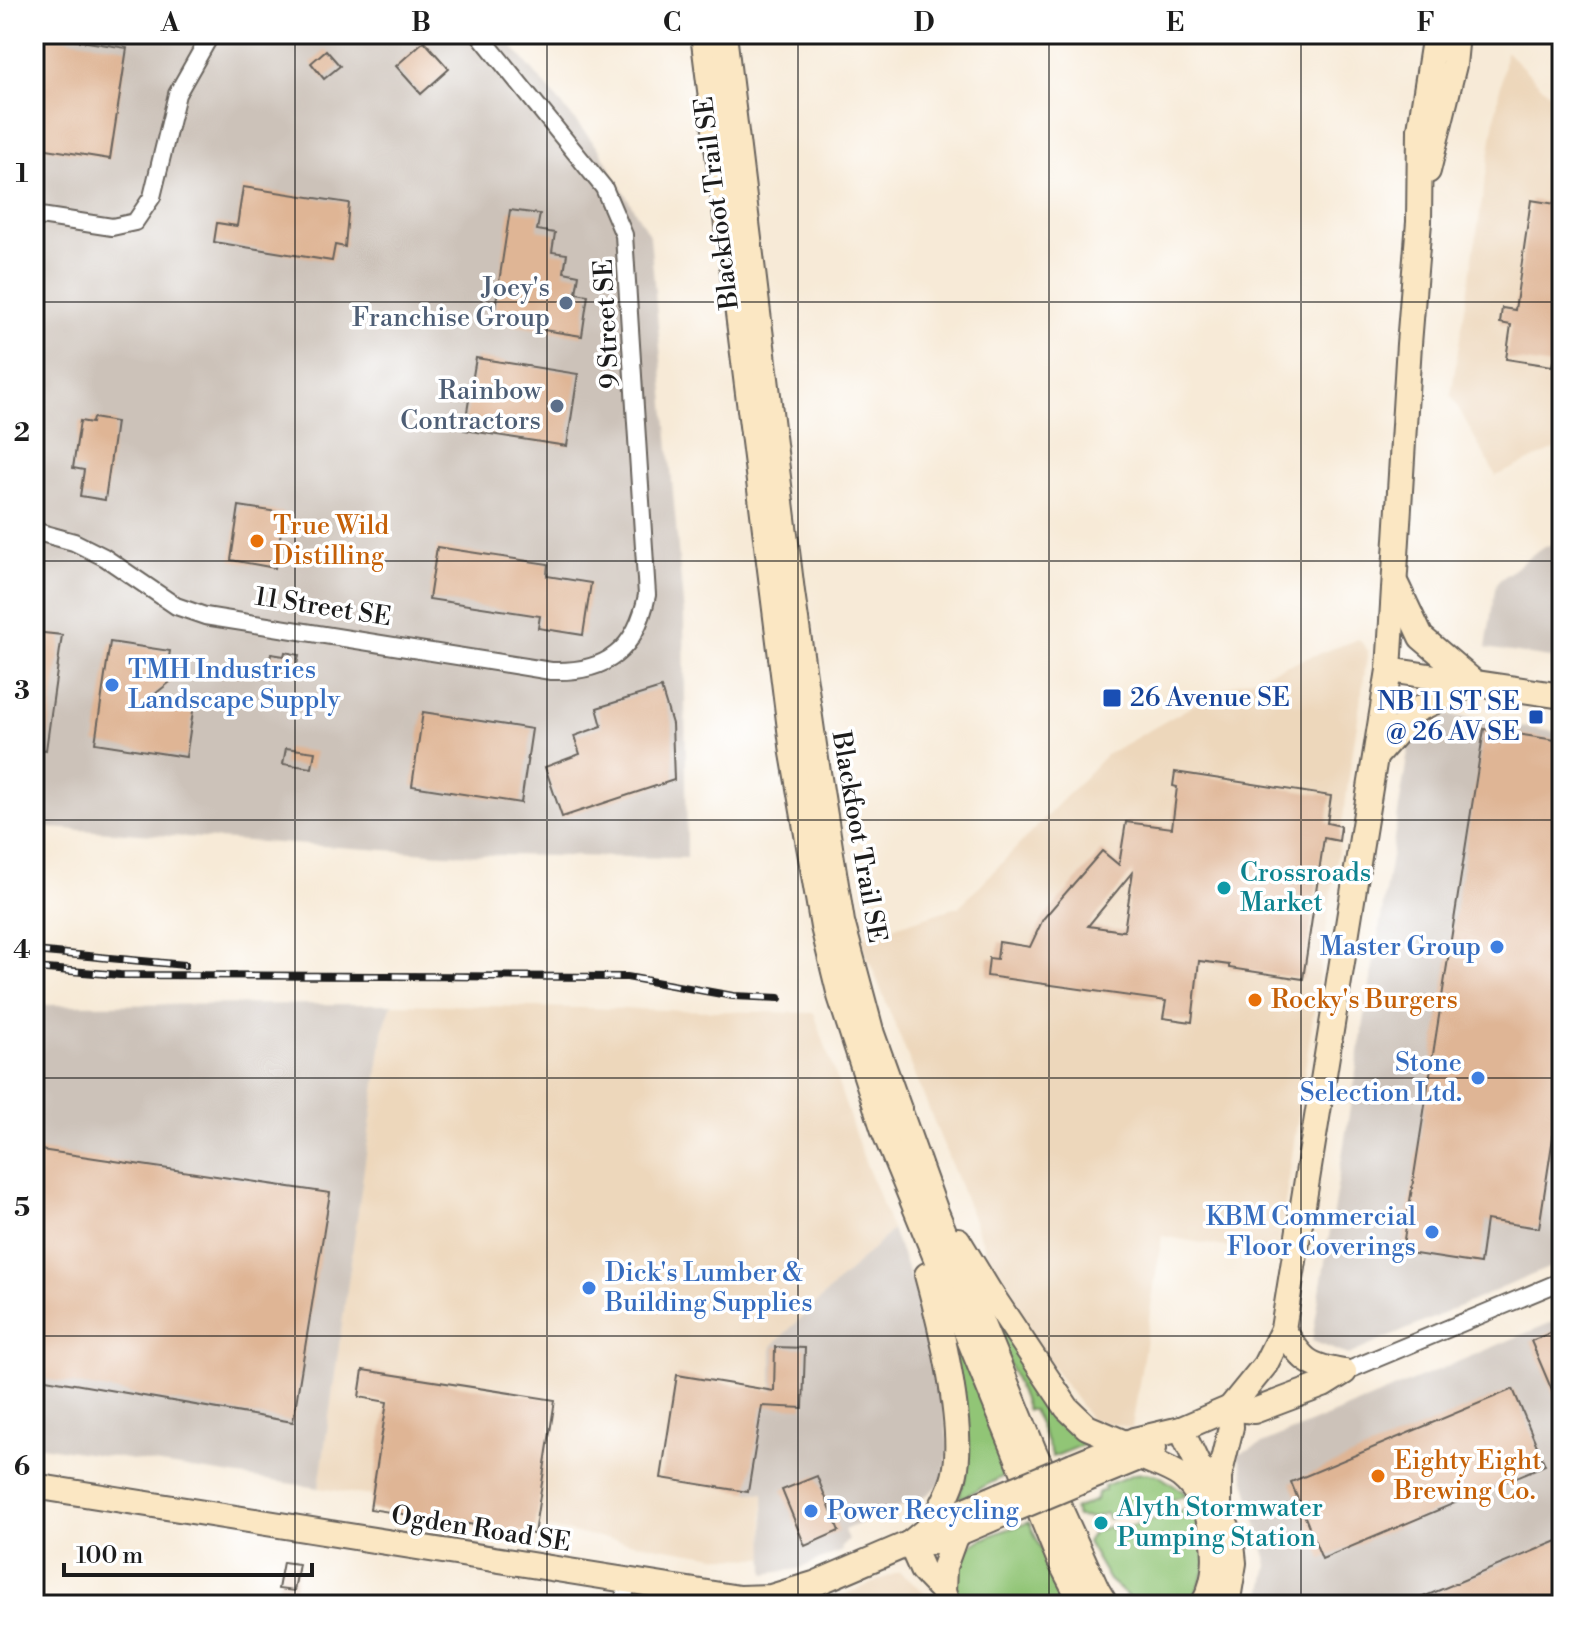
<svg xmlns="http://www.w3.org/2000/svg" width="1596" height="1639" font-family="'Libre Bodoni',serif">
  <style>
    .built { fill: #edd7bb }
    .industrial { fill: #ccc2b9 }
    .green { fill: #91c576; stroke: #567049; stroke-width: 2 }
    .building { fill: #dfb595; fill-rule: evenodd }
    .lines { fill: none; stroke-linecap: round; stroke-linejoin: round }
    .street-casing { stroke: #69645d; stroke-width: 20 }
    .secondary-casing { stroke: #69645d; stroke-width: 28 }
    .street { stroke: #fff; stroke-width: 16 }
    .secondary { stroke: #fbe7c3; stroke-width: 24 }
    .rail-casing { stroke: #1c1c1c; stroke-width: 8 }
    .rail { stroke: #fff; stroke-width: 5; stroke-dasharray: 15; stroke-linecap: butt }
    .secondary-bridge-casing { stroke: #69645d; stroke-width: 28; stroke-linecap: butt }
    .secondary-bridge { stroke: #fbe7c3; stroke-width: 24 }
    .grid { fill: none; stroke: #1c1c1c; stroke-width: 2; stroke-opacity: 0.55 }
    .service-dot { fill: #5c6f8a; stroke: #fff; stroke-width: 3 }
    .food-dot { fill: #e8710a; stroke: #fff; stroke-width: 3 }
    .shop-dot { fill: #3f7fe0; stroke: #fff; stroke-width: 3 }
    .transit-dot { fill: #1a4fb4; stroke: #fff; stroke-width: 3 }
    .culture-dot { fill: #0f9aa8; stroke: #fff; stroke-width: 3 }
    .labels { text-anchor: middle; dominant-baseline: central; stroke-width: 7; stroke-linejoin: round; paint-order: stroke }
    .street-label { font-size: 26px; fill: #1c1c1c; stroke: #fff }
    .service-label { font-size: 26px; fill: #4e5e75; stroke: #fff; text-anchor: end }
    .food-label { font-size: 26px; fill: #c56008; stroke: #fff; text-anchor: start }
    .shop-label { font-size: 26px; fill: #366cbe; stroke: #fff; text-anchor: start }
    .transit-label { font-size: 26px; fill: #164399; stroke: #fff; text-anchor: start }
    .culture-label { font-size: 26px; fill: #0d838f; stroke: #fff; text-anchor: start }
    .neatline { fill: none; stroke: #1c1c1c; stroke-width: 3 }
    .grid-label { font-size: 26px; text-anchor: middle; font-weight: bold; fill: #1c1c1c }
  </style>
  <rect width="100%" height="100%" fill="#fff"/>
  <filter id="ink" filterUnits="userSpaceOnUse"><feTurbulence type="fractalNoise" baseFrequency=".0125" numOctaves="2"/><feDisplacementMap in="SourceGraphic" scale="16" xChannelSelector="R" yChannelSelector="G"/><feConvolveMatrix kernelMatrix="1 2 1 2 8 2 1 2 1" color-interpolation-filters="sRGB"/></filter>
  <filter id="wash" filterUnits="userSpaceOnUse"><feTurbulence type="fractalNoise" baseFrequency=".006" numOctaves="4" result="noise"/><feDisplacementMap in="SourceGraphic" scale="32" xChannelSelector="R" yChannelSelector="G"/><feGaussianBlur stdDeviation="1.8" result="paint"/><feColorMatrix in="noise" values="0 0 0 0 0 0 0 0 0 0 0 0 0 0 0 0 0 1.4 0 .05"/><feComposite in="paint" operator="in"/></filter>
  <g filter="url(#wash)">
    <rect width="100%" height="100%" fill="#f7ead7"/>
    <g class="built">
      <polygon points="1506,51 1562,106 1562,446 1496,476 1451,395"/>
      <polygon points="1359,639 1368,651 1277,1256 1162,1236 1132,1428 1090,1419 1007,1303 860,938 960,906 1106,755 1222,689"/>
      <polygon points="392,1004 814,1013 861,1151 892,1230 772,1346 772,1390 765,1389 749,1492 764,1493 763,1519 766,1558 722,1557 536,1527 534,1534 370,1509 372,1496 319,1488 384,1027"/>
      <polygon points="899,1572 930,1597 933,1605 820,1605"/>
    </g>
    <g class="industrial">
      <polygon points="34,34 502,34 599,149 650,237 684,615 687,858 445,854 34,827 38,782 34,781"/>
      <polygon points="1562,539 1562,660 1486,648 1496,583 1537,551"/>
      <polygon points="1449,715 1562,733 1562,1262 1348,1355 1312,1341 1410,740"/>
      <polygon points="392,1004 384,1027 319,1488 34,1445 34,1005"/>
      <polygon points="892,1230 931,1328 932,1350 927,1353 940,1386 949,1449 943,1481 927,1495 844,1530 848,1541 841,1546 842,1551 798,1569 765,1574 764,1493 748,1492 765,1389 772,1390 772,1346"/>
      <polygon points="1562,1318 1562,1605 1260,1605 1268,1565 1238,1454"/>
    </g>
    <g class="green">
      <polygon points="983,1297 1095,1440 1053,1457 1033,1410 1027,1410"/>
      <polygon points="948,1312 995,1424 991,1427 1010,1473 957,1500 965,1479 969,1454"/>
      <polygon points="1145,1473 1158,1475 1188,1495 1108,1519 1106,1513 1092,1518 1077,1517 1074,1509 1096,1500 1097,1493 1105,1490 1104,1486 1134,1474"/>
      <polygon points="1194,1507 1208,1563 1193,1600 1186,1605 1138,1605 1109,1580 1087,1542 1094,1531 1111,1526 1113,1532"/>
      <path d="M1029,1522L1066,1605H962C959,1598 954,1588 953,1581C952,1540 1001,1533 1029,1522Z"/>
    </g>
    <g id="blocks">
      <g class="building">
        <polygon points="34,34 127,48 110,159 34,147"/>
        <polygon points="424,41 449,69 421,94 396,66"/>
        <polygon points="326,50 340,66 324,79 311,63"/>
        <polygon points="243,187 349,203 345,247 335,245 332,261 214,242 217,223 237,226"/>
        <polygon points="1531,200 1562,205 1562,304 1559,323 1562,323 1562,363 1553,362 1552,366 1506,359 1511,325 1500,323 1502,308 1515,310"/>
        <polygon points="510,210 540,214 537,230 555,233 552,252 567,254 564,272 579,275 576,293 588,295 582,336 493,322"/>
        <polygon points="476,358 578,374 567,446 464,430"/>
        <polygon points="93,418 116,422 105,500 80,496 84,470 73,468 80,421 92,423"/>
        <polygon points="239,506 284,513 275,568 231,560"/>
        <polygon points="437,547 548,564 547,576 591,583 583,635 538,628 540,616 429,599"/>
        <polygon points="34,632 62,635 46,750 34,748"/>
        <polygon points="110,642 170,651 167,668 175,678 150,698 194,705 186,757 95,743"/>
        <polygon points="285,652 299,655 295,673 268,669 271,654 284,656"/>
        <polygon points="661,688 672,724 674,780 562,817 545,767 580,754 574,736 602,726 597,708"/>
        <polygon points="423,712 532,729 521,803 412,786"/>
        <polygon points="1484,729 1562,741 1562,1079 1539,1228 1486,1220 1480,1264 1402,1252"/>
        <polygon points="286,748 315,752 312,768 283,764"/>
        <path d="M1175,772L1331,796L1327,823L1341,826L1339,841L1324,838L1303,979L1229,968V965L1199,961L1192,1022L1163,1018L1166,1001L987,976L989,958L997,959L999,942L1030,947L1043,919L1102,851L1119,865L1126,822L1172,828L1177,787L1173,786ZM1133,871L1124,931L1088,926L1130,875Z"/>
        <polygon points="34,1149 330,1193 293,1422 34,1377"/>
        <polygon points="1562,1328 1562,1414 1531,1341"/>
        <polygon points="775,1347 805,1348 803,1408 762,1406 748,1492 661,1478 677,1375 774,1391"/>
        <polygon points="363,1370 555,1400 534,1534 370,1509 387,1402 359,1397"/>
        <polygon points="1513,1389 1545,1465 1322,1559 1291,1482"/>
        <polygon points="817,1476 839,1531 805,1546 782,1490"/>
        <polygon points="1562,1539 1562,1605 1404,1605"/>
        <polygon points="283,1562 299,1564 294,1591 278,1589"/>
      </g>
    </g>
  </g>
  <g filter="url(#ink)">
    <use href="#blocks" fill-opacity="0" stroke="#69645d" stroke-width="2"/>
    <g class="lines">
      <g class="street-casing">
        <g id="street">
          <polyline points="34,215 112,227 135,222 152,197 177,94 211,34"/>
          <path d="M34,531L74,542L104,557L176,606L205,616L551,671C607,673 636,650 647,595L624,235L604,188L479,34"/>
          <polyline points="1344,1372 1562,1281"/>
          <polyline points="623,1605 627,1581"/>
        </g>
      </g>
      <g class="secondary-casing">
        <g id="secondary">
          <polyline points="703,34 793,753 823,927 840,996 884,1131 1059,1559 1083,1605"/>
          <polyline points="724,34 792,592 817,766 842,922 872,1034 936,1212 1034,1451 1097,1590 1106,1605"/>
          <polyline points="1428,171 1454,65 1457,34"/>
          <polyline points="1397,586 1421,637 1475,683"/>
          <polyline points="1389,670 1562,696"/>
          <polyline points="1376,756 1416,710 1475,683"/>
          <polyline points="958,1240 989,1291 1067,1408 1087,1427 1125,1443"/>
          <path d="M927,1275C940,1322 965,1425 955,1473C952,1490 940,1508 933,1524"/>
          <path d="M1283,1329C1302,1360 1307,1366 1344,1372"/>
          <polyline points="1230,1408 1254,1411 1323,1385 1344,1372"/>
          <polyline points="1181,1429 1231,1535 1234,1563 1227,1605"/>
          <path d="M1141,1457C1154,1463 1170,1468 1181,1476C1215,1503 1226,1571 1202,1605"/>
          <polyline points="1073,1465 1134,1440 1181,1429 1230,1408 1265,1365 1283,1329 1389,670 1409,344 1419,222 1420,129 1435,34"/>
          <polyline points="1080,1482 1134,1460 1154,1448"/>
          <polyline points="34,1486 739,1598 771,1597 814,1584 910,1543 933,1524 1001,1495"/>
          <polyline points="1219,1503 1219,1477 1231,1427 1230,1408"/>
          <polyline points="910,1543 938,1542 1008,1512"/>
          <polyline points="910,1543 922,1570 943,1592 948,1605"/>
          <polyline points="943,1592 944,1567 956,1534"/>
        </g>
      </g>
      <use href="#street" class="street"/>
      <use href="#secondary" class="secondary"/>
      <g class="rail-casing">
        <g id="rail">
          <polyline points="1558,34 1562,38"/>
          <polyline points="34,951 185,965"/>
          <polyline points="34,968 120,975 627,977 733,996 779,998"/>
        </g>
      </g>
      <use href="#rail" class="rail"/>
      <g class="secondary-bridge-casing">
        <g id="secondary-bridge">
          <polyline points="1001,1495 1073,1465"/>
          <polyline points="1008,1512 1080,1482"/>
        </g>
      </g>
      <use href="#secondary-bridge" class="secondary-bridge"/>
    </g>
  </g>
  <path class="grid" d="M295,34V1605M547,34V1605M798,34V1605M1049,34V1605M1301,34V1605M34,302H1562M34,561H1562M34,820H1562M34,1078H1562M34,1336H1562"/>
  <g class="service-dot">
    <circle cx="566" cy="303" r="8"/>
    <circle cx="557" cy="406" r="8"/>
  </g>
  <g class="food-dot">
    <circle cx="257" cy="541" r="8"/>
    <circle cx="1255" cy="1000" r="8"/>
    <circle cx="1378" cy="1476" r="8"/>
  </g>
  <g class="shop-dot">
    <circle cx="112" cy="685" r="8"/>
    <circle cx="1497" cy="947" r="8"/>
    <circle cx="1478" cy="1078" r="8"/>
    <circle cx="1432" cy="1232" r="8"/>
    <circle cx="589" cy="1288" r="8"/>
    <circle cx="811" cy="1511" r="8"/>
  </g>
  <g class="transit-dot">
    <rect x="1102" y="688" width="20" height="20" rx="4"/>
    <rect x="1528" y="709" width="16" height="16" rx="4"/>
  </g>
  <g class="culture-dot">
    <circle cx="1224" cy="888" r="8"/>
    <circle cx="1101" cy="1523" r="8"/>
  </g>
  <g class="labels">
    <g class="street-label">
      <text transform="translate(717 203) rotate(-97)">Blackfoot Trail SE</text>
      <text transform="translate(607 324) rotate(-93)">9 Street SE</text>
      <text transform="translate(323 607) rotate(9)">11 Street SE</text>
      <text transform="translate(859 837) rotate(80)">Blackfoot Trail SE</text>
      <text transform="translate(481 1529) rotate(9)">Ogden Road SE</text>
    </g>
    <g class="service-label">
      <text x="550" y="288">Joey's<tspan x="550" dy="30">Franchise Group</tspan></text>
      <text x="541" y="391">Rainbow<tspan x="541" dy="30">Contractors</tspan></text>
    </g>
    <g class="food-label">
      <text x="273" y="526">True Wild<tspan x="273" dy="30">Distilling</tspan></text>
      <text x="1271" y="1000">Rocky's Burgers</text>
      <text x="1394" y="1461">Eighty Eight<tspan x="1394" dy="30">Brewing Co.</tspan></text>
    </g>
    <g class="shop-label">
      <text x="128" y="670">TMH Industries<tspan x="128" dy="30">Landscape Supply</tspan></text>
      <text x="1481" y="947" text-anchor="end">Master Group</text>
      <text x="1462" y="1063" text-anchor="end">Stone<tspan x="1462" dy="30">Selection Ltd.</tspan></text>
      <text x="1416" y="1217" text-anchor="end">KBM Commercial<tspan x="1416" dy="30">Floor Coverings</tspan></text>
      <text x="605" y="1273">Dick's Lumber &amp;<tspan x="605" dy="30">Building Supplies</tspan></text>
      <text x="827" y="1511">Power Recycling</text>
    </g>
    <g class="transit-label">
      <text x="1130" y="698">26 Avenue SE</text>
      <text x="1520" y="702" text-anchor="end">NB 11 ST SE<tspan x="1520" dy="30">@ 26 AV SE</tspan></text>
    </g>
    <g class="culture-label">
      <text x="1240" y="873">Crossroads<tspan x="1240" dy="30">Market</tspan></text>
      <text x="1117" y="1508">Alyth Stormwater<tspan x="1117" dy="30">Pumping Station</tspan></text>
    </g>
  </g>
  <rect width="1596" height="1639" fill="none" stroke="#fff" stroke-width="88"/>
  <path d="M64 1563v12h248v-12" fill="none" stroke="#1c1c1c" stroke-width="4"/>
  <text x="76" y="1563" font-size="24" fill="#1c1c1c" stroke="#ffffff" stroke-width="6" paint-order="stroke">100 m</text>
  <rect x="44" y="44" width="1508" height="1551" class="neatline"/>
  <g class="grid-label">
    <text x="170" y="31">A</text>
    <text x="421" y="31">B</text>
    <text x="672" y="31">C</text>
    <text x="924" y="31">D</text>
    <text x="1175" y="31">E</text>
    <text x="1426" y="31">F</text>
    <text x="22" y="182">1</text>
    <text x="22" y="441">2</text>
    <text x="22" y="699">3</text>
    <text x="22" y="958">4</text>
    <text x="22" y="1216">5</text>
    <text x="22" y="1475">6</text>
  </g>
</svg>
